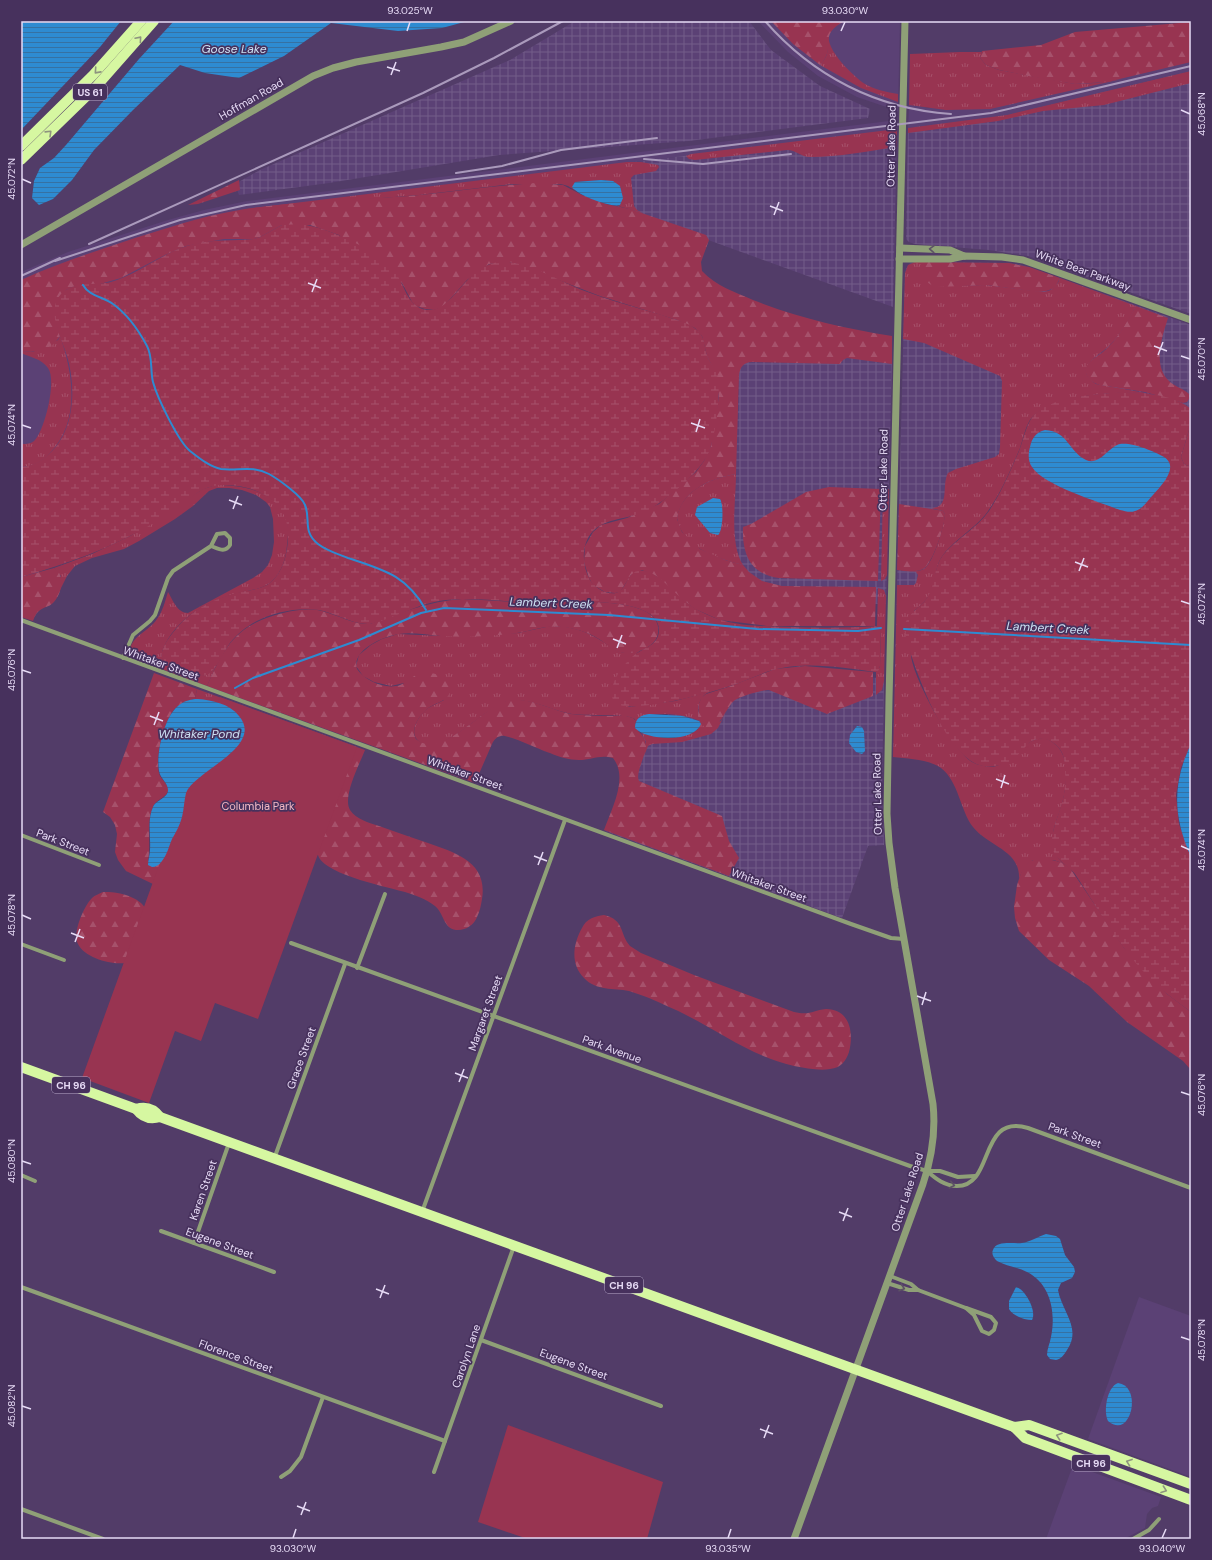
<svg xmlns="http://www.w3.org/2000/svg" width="1212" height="1560" font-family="'DM Sans',sans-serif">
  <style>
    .built { fill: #5b4175 }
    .industrial { fill: url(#industrial-grid) }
    .grass { fill: url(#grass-tufts) }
    .forest { fill: url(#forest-firs) }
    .wetland { fill: url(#wetland-marsh) }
    .park { fill: #983451 }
    .water { fill: url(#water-rules) }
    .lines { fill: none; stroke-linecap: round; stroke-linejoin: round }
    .stream { stroke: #2e8bd1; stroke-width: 2 }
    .minor { stroke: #8fa077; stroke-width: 4 }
    .tertiary { stroke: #8fa077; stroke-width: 7 }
    .primary { stroke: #d6f7a1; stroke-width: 10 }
    .rail { stroke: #aa9abc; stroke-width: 2 }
    .oneway { stroke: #8e947f }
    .oneway2 { stroke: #5d5265 }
    .ticks { fill: none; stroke: #e7dbf6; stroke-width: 1.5 }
    .labels { text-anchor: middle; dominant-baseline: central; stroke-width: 3.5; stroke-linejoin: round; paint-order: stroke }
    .shield { fill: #47315d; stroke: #b7a8c8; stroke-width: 1 }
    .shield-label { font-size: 10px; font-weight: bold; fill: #e7dbf6 }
    .street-label { font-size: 11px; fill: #e7dbf6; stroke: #47315d }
    .park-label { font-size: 11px; fill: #f2b9c4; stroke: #47315d }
    .water-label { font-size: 12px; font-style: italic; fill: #cce0f2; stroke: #47315d }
    .neatline { fill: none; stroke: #e7dbf6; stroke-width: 1.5 }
    .ticks-label { font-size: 10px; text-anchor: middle; fill: #e7dbf6 }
  </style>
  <defs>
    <pattern id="industrial-grid" width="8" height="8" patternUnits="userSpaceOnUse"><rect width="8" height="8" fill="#5b4175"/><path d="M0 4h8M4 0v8" fill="none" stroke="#735c89"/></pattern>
    <pattern id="grass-tufts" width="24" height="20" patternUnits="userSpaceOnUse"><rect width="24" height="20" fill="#983451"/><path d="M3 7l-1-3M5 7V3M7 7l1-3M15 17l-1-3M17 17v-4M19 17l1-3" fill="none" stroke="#a6516b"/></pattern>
    <pattern id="forest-firs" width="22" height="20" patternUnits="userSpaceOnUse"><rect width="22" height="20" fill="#983451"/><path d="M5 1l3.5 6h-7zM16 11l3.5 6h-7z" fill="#a6516b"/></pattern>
    <pattern id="wetland-marsh" width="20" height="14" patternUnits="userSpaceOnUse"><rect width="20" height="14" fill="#983451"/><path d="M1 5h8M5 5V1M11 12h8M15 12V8" fill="none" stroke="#a6516b"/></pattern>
    <pattern id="water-rules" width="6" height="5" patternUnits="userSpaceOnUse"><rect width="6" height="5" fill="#2e8bd1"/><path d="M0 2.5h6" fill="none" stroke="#3671a2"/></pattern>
  </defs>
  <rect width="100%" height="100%" fill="#523c68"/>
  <g class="built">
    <polygon points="758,21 900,21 898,111 857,97 818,76 788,52"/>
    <polygon points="1191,62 1191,71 1003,116 908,128 909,104 929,108"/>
    <polygon points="897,120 897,130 345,197 109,373 21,617 21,272 68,252 168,220 204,210 247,201"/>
    <polygon points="1139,1297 1191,1316 1191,1477 1088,1439"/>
    <polygon points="1073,1465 1161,1497 1158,1506 1152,1508 1147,1514 1145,1528 1124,1539 1046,1539"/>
  </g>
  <g class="industrial">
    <polygon points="575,21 749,21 771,50 820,86 870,109 868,118 689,141 499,155 329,183 239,195 235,184 260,170 510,60"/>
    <polygon points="1191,71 1191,314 1028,256 989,250 915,244 909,242 906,239 908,128 1003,116"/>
    <polygon points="897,130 893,307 631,212 625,163"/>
    <polygon points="930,262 1004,263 1022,265 1191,325 1191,431 1031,374 985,502 953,491 918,589 897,587 905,273 906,269 910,263"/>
    <polygon points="707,291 892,357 886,604 703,601"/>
    <polygon points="776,675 884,678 882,791 884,845 868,846 842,918 605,831 645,723"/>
  </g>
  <g class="grass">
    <path d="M829,35C825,49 854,77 865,84C875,90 887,92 898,94V102L861,88L820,65C833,51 824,48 829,35Z"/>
    <polygon points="982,51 980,58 986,65 999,70 1075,84 1097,83 1122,79 990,109 946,110 909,105 910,54 985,51"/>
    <polygon points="1191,71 1191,83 1104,105 1043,111 998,121 908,133 908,128 1007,115"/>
    <path d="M897,129V147C868,151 839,157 810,157C801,157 796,150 787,150L695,160L689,159L686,156L691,154Z"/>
    <polygon points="627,162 641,162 658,165 659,167 656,171 634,175 631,178 634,206 637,210 643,213 618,206 620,205 606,180 575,182 574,189 576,191 568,186 561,184 512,184 419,195 246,209"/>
    <path d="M915,262H921L934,286L986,285L1043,292C1052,291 1057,287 1060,278L1136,306C1129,320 1121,334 1110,345C1103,352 1091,358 1087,367C1083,374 1091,381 1096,384L1151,394C1123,390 1047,394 1030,420C1025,428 1023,439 1020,448C1011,469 1002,490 990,508C978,528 952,540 941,558C935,568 936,579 932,590C928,599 921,605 914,611C913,624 910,644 911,656C914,680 952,749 972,762C977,765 984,766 990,767C1015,767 1032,720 1057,746C1071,760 1066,788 1062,804C1059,815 1053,826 1053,836C1052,842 1056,855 1059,859C1061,862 1064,863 1067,865L1054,860H1033C1025,864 1021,872 1019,880C1021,850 989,847 973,827C960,810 959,782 941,768C928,759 909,759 893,757L897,585H914L916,583L918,575L916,572H912C916,571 920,571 924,569C934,562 944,526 945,514L943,511L931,508C951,508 941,485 948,473L956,469L995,457L999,454L1000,447L1002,381L1000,376L924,343L903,339L905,273L908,265Z"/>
    <path d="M60,336C73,373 81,421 50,453C42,462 34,466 21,467V444C26,444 32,444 35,440C45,429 57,380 48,368C42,359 30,357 21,353V351L33,352L58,340Z"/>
    <polygon points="1191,423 1191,467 1184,464 1181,457"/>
    <path d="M736,474C736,500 729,543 743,565C719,559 682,548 677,518C681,490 712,478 736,474Z"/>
    <path d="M216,485C242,485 279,491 287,521C289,529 288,537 287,545C286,558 282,572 272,581C263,590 247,590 235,594C206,601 175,620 163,649C158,664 170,667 181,671C196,676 206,680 216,666L207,686L135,659L130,656C127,637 149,632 157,619C163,611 165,601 168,592C173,600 177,613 188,613L253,578L262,572L268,565L272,555L274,542L273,519L270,507L266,502L256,495L242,490L229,488H217L209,491L193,506L175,519L139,541L124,549L92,558L75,566L67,576L59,592L61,576L54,568L92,554L132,535L203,489Z"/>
    <polygon points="883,489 889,489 887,575 885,579 881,581"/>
    <polygon points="878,588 884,590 886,596 884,681 882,690 876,695 876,672 880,667 881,628 877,626"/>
    <path d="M551,626C566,626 580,629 593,636C614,646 614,658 641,650L637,653C627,665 615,677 612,693L629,707L675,701L709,692C698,697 696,711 700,721C684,713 657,712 640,717L636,723L635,719L630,717C611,714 591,716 572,714C552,711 530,697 509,701C486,705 448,752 424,744C406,738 416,717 428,708C433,705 439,703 444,700L404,683L391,686L374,682L363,676L356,666L359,655L371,645L382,639L398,634L443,636L518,633Z"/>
    <polygon points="197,689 249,708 225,706 211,701 195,699"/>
    <path d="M726,712L718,728L711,734L682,742L652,744L648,746L644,756L646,742L642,733C658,738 675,741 691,733C696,731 700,729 701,722V724L721,721Z"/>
  </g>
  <g class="forest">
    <path d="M771,21H845C816,35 838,47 820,65L793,44Z"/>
    <polygon points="1191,22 1191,62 1107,82 1075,84 1049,80 999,70 986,65 980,58 982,51 1041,45 1075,32"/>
    <polygon points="239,180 240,190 198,204 188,205"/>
    <path d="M538,183L563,185L582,195L606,204L630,209L706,235L709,240L701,262L702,271C716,286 735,292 753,300C799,318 843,328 892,336V364L847,358L843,360L840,364L752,362C744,362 740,367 739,375L736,474C712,478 681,490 677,519L682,532L700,549L725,560L743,565L749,572L762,581L782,586L876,587L875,626H767L720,620L695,609L677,596L656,576L642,570L631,575L620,592L615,593L605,592L593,585L589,578L584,562L585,546L593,532L601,525L627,518L659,504L696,472L704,461L711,446L719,396L712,366L707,356L702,336L695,328L677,320L600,296L517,264L508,262L489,264L467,280L443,307L434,310L425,309L416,306L412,302L402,283L339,235L310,225H282L260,237L254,239H224L186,246L165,255L121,278L100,284L72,287L66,290L55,309L57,325L60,336C51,351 36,353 21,351V280C58,263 96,251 135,238C167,228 200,217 234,211C291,201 351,200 409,196C452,192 495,185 538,183Z"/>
    <path d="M921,262L1009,263L1029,267L1060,278L1055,288L1046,291L1038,292L986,285L937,287C924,284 922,274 921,262Z"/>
    <path d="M1136,306L1168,318C1162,337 1152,366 1170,382C1176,387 1184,389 1189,394V399L1187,402L1183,403L1145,392L1100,385C1092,383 1084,377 1086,368C1088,361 1098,356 1104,351C1118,339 1127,322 1136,306Z"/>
    <path d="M829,487L881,489L878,581L779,578C750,574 742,554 743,527L751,524L806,492Z"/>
    <path d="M899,504L938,510L943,511L945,514C945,525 933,564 923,569C915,573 905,571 897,570Z"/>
    <path d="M54,568C66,575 62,594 53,603C49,607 43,607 39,611C36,613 34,618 33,621L21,617V577Z"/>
    <path d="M462,599C486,600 510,602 534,603C557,603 665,592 658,633C656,647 637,654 625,653C614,653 607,644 599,639C588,632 574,628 561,627C546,625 532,631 517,633C507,635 497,635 486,636C472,637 456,637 441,636C427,635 412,632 399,634C384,636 351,650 357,669C365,681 386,690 400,685C406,683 410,678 416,675C426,670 445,674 450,684C453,701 437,701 427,709C419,716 410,729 416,739C440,760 481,710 503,702C525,694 550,710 571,714C590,716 608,716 626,716L633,718L636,721C634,733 645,732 646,745C646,756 635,773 639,781L722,816L729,841L739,858L729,876L604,830C611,810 629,778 613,758C600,754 591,760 579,760C569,760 559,757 550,753C540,750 508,734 501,736C496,737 494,740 492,744L475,783L207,686C225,645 237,624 283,613C296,610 309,608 322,611C338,615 354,625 370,624C400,613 429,601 462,599Z"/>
    <path d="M805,666L873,672V696L827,714L769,690C761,690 742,696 735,700C725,707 718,738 701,724L698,716L699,704L701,698L706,694L728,687L775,669Z"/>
    <path d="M154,673L197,689L195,699C188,700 177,705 173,711C164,723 155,758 159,773C160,779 168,783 168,789C169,797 156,799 153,807C146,822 151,845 148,862L249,708L365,750C360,763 342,797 350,810C356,819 369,823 379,826C395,832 411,837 428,843C456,853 488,862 482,899C481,905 480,911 477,917C474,925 465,931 456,930C443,928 444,913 435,906C426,899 415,895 405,892C387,887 323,874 318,855L153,884L126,871L118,860L115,852L117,834L115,825L110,817L103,812Z"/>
    <path d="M1037,859C1049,859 1061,860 1070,868L1124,948L1167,994L1191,1012V1070L1183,1061L1127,1022L1089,986L1049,960L1019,931L1015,918L1014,907L1017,885L1023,867L1030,861Z"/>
    <path d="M103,892C116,891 139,896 146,909L125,963C111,965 85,958 78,944C72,933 84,906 92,898C95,895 99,894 103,892Z"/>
    <path d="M604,915C625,920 619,933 630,946L641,953L694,975L794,1012C810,1016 813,1010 826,1009C850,1009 854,1033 849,1052C846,1061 841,1068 830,1069C819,1071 806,1068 794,1066C752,1056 725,1035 688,1016C675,1009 662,1004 649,998C643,996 636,993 629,991C614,988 596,991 584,978C570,964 573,944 582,928C586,919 595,916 604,915Z"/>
  </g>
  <g class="wetland">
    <path d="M300,224C327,227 375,249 393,269C405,283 406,307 427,310C456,313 466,257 509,262C534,265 559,281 582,290C608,300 635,307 662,315C673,319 688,322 697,330C705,336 704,347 707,355C709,362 715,368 717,375C722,390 715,437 709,452C706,459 701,465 696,471C685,484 660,505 644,512C628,519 606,518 593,531C581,544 582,564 589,578C593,588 612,599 621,590C625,586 627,580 630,576C640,564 655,574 664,582C678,595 690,608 708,615C733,627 763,626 790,627C820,628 849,628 879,626L881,628L880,666L879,670L876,672C846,668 812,662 782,668C763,671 745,682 727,687C709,693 627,716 614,702C606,688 621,667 632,657C641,648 658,647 659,631C661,593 558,603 536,603C503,602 471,596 439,601C415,605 393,619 370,624C352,625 336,613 319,610C288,606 250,617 230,643C223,653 219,665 210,673C207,675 205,676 201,676C193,676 163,667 162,658C160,648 170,636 176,629C192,609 216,598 240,592C250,590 263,589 271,582C284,571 288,551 288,535C288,519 282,506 268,497C253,487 228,482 210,487C199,490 191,498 183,504C173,512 162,518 152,524C111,548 67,564 21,577V467C35,466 43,460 52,451C75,428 76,386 67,356C62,339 48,315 58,298C69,280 95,286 111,282C141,273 164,251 194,244C214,239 234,241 254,239L260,237L282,225Z"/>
    <path d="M1121,392C1142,392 1175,395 1191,409V423L1181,457L1184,464L1191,467V744L1181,768L1176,795L1179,824L1191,857V1012C1178,1002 1164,993 1153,981C1121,951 1099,910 1075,874C1069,866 1056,860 1053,850C1049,835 1058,817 1062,803C1065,792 1066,781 1065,770C1065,762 1064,753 1058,747C1054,743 1049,739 1043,739C1028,737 1023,753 1012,760C1004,765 992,768 983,766C946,760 911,662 904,629C905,615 920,608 927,598C936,585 933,568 943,555C956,539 976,529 989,511C1001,493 1010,472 1019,451C1024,439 1026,422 1036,413C1058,395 1094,395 1121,392Z"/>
  </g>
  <g class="park">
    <polygon points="220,697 357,747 258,1019 215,1003 201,1041 175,1031 149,1103 82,1078"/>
    <polygon points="508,1425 663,1482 647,1539 528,1539 478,1522"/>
  </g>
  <g class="water">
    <polygon points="21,21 121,21 100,47 21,130"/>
    <polygon points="174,21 468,21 442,28 398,31 331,23 284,56 239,78 205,73 180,65 133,110 94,150 72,180 53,199 39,205 32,198 34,181 40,168 54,158 66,145 139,59"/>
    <path d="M601,180L613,181L620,186L623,198L620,205C611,208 577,195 572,187L575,182Z"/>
    <path d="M1045,430C1068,431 1069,452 1086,460C1100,466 1108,447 1120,444C1131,442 1154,451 1164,457C1180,467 1161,486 1153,495C1148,500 1143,509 1135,511C1130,513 1125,511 1120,510C1099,502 1043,485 1032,467C1028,461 1028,454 1030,447C1032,438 1036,432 1045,430Z"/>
    <path d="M713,498L720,499C724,505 723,531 718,535L710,533L695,515L697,507Z"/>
    <path d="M198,699C212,700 230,704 239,716C265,747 194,771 186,793C184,801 184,809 182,817C180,825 176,832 172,839C169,846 167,855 162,861C159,865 156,867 152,867L148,865C148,860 150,855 150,850C151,836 147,820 153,807C156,800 168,798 168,790C168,783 160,778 159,771C156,754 164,717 178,706C184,701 190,699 198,699Z"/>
    <path d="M649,714L682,716L699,721L701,724C693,743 647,741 635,728C635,718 641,715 649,714Z"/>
    <polygon points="857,726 862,727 864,731 865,751 862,754 856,752 849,743 850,735"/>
    <path d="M1191,744V857C1173,816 1172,784 1191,744Z"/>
    <path d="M1046,1234L1056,1236L1060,1239L1065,1255L1074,1267L1075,1272L1072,1278L1061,1283L1058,1290C1062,1312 1082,1328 1067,1350C1064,1355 1061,1359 1056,1360L1050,1359L1047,1355C1047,1349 1050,1343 1051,1337C1056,1313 1051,1284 1027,1272C1017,1267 1006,1266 997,1261C994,1258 991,1254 993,1250C996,1240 1014,1244 1022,1243C1030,1242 1037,1237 1046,1234Z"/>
    <path d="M1016,1287C1025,1289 1037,1311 1032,1320C1025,1320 1013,1316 1009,1309V1301Z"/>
    <path d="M1118,1383C1143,1386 1131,1441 1108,1421C1103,1411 1107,1387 1118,1383Z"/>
  </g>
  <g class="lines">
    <g class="stream">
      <path d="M83,285C89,296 104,297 113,304C127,314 139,331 147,346C153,357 150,370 153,382C157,397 178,441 190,451C199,458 210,467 221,469C238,471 253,465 269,474C278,479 302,496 305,505C311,519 302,531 318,544C327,551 338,554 348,558C384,570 406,575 426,610"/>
      <polyline points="904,629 1191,645"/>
      <polyline points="235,688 253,678 359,640 421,613 444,608 609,615 757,629 858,631 881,628"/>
    </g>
    <g class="minor">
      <polyline points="21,620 851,924 891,938 904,939"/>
      <path d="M123,658L133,635L150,621L155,615L168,578L173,571L211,546L217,534L225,533L230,538V545C225,553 219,549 211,546"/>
      <polyline points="21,835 99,865"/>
      <polyline points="291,943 910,1166 927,1171 940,1171 958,1177 975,1176"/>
      <polyline points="21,944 64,960"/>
      <polyline points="357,968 385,894"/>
      <polyline points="274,1159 345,964"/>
      <path d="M927,1171C936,1179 945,1186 957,1186C995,1186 978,1113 1028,1128L1191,1188"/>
      <polyline points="21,1175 35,1181"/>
      <polyline points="422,1212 565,820"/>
      <polyline points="161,1231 274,1272"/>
      <polyline points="194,1243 229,1143"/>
      <polyline points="890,1276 911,1284 918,1290 966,1308"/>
      <polyline points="887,1283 909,1290 918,1290"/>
      <polyline points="21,1287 445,1441"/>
      <polygon points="966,1308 991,1317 996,1323 994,1330 989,1334 982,1331 974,1315"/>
      <polyline points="481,1340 661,1406"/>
      <polyline points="434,1472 514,1246"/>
      <polyline points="281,1477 290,1471 301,1457 323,1397"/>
      <polyline points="21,1509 103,1539"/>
      <polyline points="1133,1539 1149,1530 1159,1519"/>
    </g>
    <g class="tertiary">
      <polyline points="21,245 313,76 333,68 356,62 441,47 464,42 511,21"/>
      <polyline points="900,248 950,250 964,256"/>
      <polyline points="899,259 950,259 964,256 1002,257 1023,260 1191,320"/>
      <path d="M794,1539L923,1184C932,1157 936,1132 933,1104L895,888L889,843L887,814L889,700L905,21"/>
    </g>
    <g class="primary">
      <polyline points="21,146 93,75 141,21"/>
      <polyline points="21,160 95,88 154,21"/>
      <path d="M21,1067L136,1109C146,1106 154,1109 160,1117L1014,1427L1029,1425L1191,1484"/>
      <path d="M136,1109C142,1117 150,1120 160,1117"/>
      <polyline points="1014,1427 1025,1438 1191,1500"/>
    </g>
    <g class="rail">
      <path d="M765,21C813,76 877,109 951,114"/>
      <polyline points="644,159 703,164 791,154"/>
      <polyline points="456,173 502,166 561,150 657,138"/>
      <polyline points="89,244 423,93 494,58 563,21"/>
      <polyline points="55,261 180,220 246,205 991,113 1191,66"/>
      <polyline points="21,276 60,258"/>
    </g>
  </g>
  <defs><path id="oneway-chevron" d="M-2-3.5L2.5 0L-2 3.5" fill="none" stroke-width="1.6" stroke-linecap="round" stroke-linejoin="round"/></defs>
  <g class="oneway">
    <use href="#oneway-chevron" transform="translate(139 39) rotate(-49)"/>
    <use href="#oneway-chevron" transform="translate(97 71) rotate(132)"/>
    <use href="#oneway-chevron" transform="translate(49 133) rotate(-44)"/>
    <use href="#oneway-chevron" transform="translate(1059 1436) rotate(-161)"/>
    <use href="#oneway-chevron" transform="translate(1129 1462) rotate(-160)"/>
    <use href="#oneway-chevron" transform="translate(1164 1490) rotate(20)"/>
  </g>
  <g class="oneway2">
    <use href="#oneway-chevron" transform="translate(932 249) rotate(-177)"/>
    <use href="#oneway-chevron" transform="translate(952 1185) rotate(13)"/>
    <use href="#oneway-chevron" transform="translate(902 1288) rotate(18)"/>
  </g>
  <path class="ticks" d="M407,31L410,22M841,31L845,22M387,67L400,71M391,75L396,62M1181,110L1190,114M22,179L31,183M770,206L783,211M774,215L779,202M308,283L321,288M312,292L317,279M1154,346L1167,351M1158,355L1163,342M1181,356L1190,359M691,423L705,428M22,425L31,428M696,432L700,419M229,500L242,505M233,509L238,496M1075,562L1088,567M1079,571L1084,558M1181,601L1190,604M613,639L626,644M617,648L622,635M22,670L31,673M150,716L163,721M154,725L159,712M996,779L1009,784M1001,788L1005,775M1181,846L1190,850M534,856L547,861M538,865L543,852M22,915L31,919M71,933L84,938M75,942L80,929M917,996L931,1001M922,1005L926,992M455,1073L468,1078M459,1082L464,1069M1181,1092L1190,1095M22,1161L31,1164M839,1212L852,1217M843,1221L848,1208M376,1289L389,1294M380,1298L385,1285M1181,1337L1190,1340M22,1406L31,1409M760,1429L773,1434M764,1438L769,1425M297,1506L310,1511M301,1515L306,1502M293,1538L296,1529M728,1538L731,1529M1162,1538L1166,1529"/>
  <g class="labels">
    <g class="shield">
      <rect x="73" y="84" width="34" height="16" rx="3"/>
      <rect x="52" y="1077" width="38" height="16" rx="3"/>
      <rect x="605" y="1277" width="38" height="16" rx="3"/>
      <rect x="1072" y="1455" width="38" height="16" rx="3"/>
    </g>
    <g class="shield-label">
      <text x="90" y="92">US 61</text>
      <text x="71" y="1085">CH 96</text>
      <text x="624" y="1285">CH 96</text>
      <text x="1091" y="1463">CH 96</text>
    </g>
    <g class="street-label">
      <text transform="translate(251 99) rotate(-30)">Hoffman Road</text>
      <text transform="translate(891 146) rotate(-89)">Otter Lake Road</text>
      <text transform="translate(1083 270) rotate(20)">White Bear Parkway</text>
      <text transform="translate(883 470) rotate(-89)">Otter Lake Road</text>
      <text transform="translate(161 663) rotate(20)">Whitaker Street</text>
      <text transform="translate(465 773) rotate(20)">Whitaker Street</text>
      <text transform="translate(877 794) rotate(-91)">Otter Lake Road</text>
      <text transform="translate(63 842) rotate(21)">Park Street</text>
      <text transform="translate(769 885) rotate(20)">Whitaker Street</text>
      <text transform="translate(485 1013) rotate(-70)">Margaret Street</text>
      <text transform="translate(612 1049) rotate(20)">Park Avenue</text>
      <text transform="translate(301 1058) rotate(-70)">Grace Street</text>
      <text transform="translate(1075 1135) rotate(20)">Park Street</text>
      <text transform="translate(203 1190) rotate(-71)">Karen Street</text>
      <text transform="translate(907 1192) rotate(-72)">Otter Lake Road</text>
      <text transform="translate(220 1243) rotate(20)">Eugene Street</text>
      <text transform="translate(236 1356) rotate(20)">Florence Street</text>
      <text transform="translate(466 1356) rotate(-71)">Carolyn Lane</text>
      <text transform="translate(574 1364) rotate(20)">Eugene Street</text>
    </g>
    <g class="park-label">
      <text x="258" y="806">Columbia Park</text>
    </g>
    <g class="water-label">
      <text x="234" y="49">Goose Lake</text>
      <text transform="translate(551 603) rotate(2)">Lambert Creek</text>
      <text transform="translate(1048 628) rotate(3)">Lambert Creek</text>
      <text x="199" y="734">Whitaker Pond</text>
    </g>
  </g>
  <rect width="1212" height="1560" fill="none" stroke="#47315d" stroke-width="44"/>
  <rect x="22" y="22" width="1168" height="1516" class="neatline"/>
  <g class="ticks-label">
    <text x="410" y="14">93.025°W</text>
    <text x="845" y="14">93.030°W</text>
    <text transform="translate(1201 114) rotate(-90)" y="4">45.068°N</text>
    <text transform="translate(11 179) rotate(-90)" y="4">45.072°N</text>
    <text transform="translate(1201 359) rotate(-90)" y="4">45.070°N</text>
    <text transform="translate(11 425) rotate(-90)" y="4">45.074°N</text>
    <text transform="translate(1201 604) rotate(-90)" y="4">45.072°N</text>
    <text transform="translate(11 670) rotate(-90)" y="4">45.076°N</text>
    <text transform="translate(1201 850) rotate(-90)" y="4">45.074°N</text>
    <text transform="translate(11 915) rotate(-90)" y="4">45.078°N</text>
    <text transform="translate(1201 1095) rotate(-90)" y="4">45.076°N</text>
    <text transform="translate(11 1161) rotate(-90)" y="4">45.080°N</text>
    <text transform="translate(1201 1340) rotate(-90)" y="4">45.078°N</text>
    <text transform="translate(11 1406) rotate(-90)" y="4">45.082°N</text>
    <text x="293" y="1552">93.030°W</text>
    <text x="728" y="1552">93.035°W</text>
    <text x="1162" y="1552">93.040°W</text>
  </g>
</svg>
